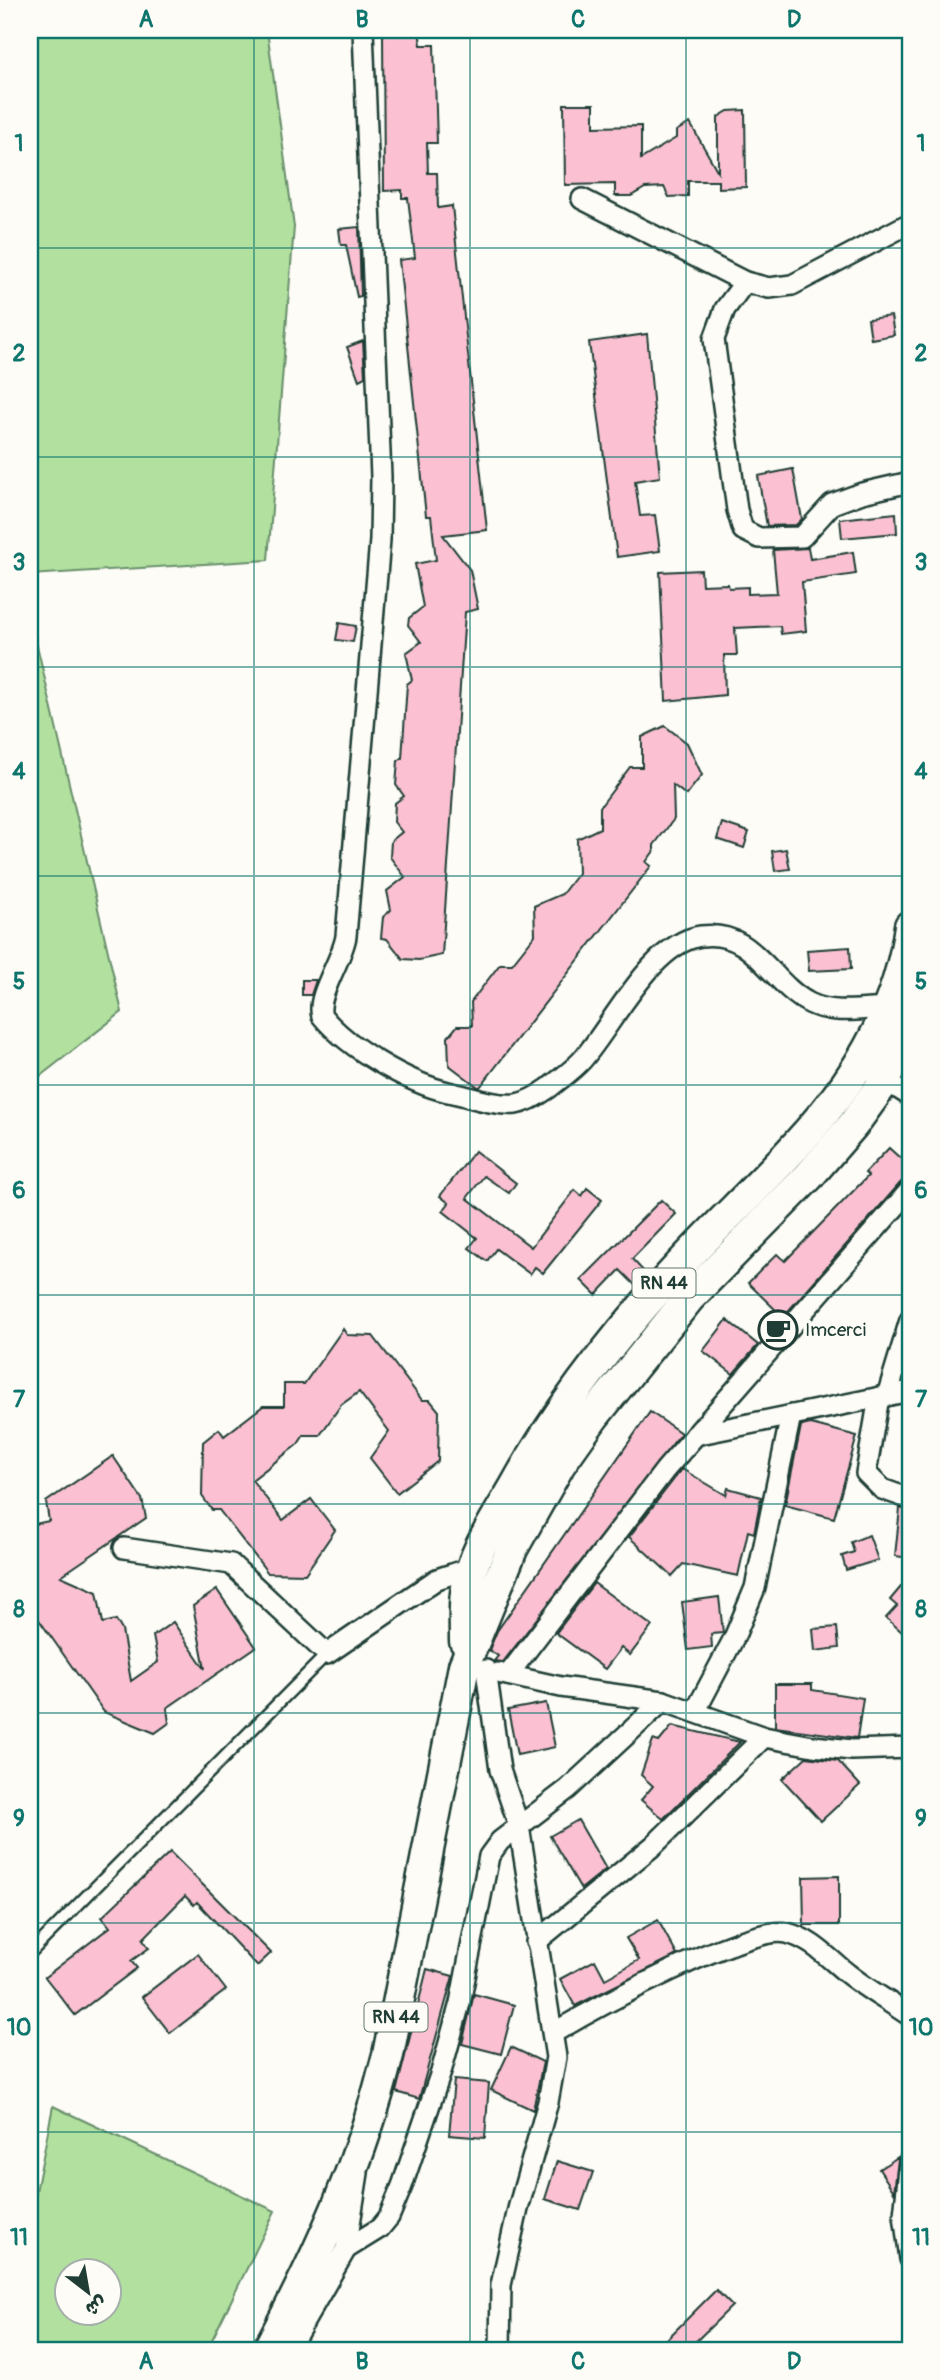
<svg xmlns="http://www.w3.org/2000/svg" width="940" height="2380" font-family="Pangolin,'Playpen Sans Arabic',sans-serif">
  <style>
    .green { fill: #b1e09f; stroke: #688e6a; stroke-width: 2; fill-rule: evenodd }
    .building { fill: #fbc1d3; stroke: #1f3d34; stroke-width: 2 }
    .lines { fill: none; stroke-linecap: round; stroke-linejoin: round }
    .service-casing { stroke: #1f3d34; stroke-width: 15 }
    .minor-casing { stroke: #1f3d34; stroke-width: 24 }
    .primary-casing { stroke: #1f3d34; stroke-width: 35 }
    .service { stroke: #fdfcf7; stroke-width: 10 }
    .minor { stroke: #fdfcf7; stroke-width: 19 }
    .primary { stroke: #fdfcf7; stroke-width: 30 }
    .grid { fill: none; stroke: #0f766e; stroke-width: 2; stroke-opacity: 0.55 }
    .labels { text-anchor: middle; dominant-baseline: central; stroke-width: 7; stroke-linejoin: round; paint-order: stroke }
    .shield { fill: #fdfcf7; stroke: #62766e; stroke-width: 2 }
    .shield-label { font-size: 18px; font-weight: bold; fill: #1f3d34 }
    .poi-label { font-size: 19px; fill: #1f3d34; stroke: #fdfcf7; text-anchor: start }
    .neatline { fill: none; stroke: #0f766e; stroke-width: 2.5 }
    .grid-label { font-size: 23px; text-anchor: middle; font-weight: bold; fill: #0f766e }
  </style>
  <rect width="100%" height="100%" fill="#fdfcf7"/>
  <filter id="ink" filterUnits="userSpaceOnUse"><feTurbulence type="fractalNoise" baseFrequency=".0143" numOctaves="2"/><feDisplacementMap in="SourceGraphic" scale="14" xChannelSelector="R" yChannelSelector="G"/><feConvolveMatrix kernelMatrix="1 2 1 2 8 2 1 2 1" color-interpolation-filters="sRGB"/></filter>
  <g filter="url(#ink)">
    <g class="green">
      <polygon points="30,30 267,30 294,227 268,560 30,575"/>
      <polygon points="30,615 122,1012 30,1084"/>
      <path d="M53,2106L275,2211L207,2350H30V2222ZM66,2272H108V2314H66Z"/>
    </g>
    <g class="building">
      <polygon points="383,30 419,30 421,45 434,45 437,143 427,143 428,173 437,173 438,208 452,206 487,530 443,535 470,570 478,609 465,612 442,955 419,960 403,959 387,939 381,938 383,917 391,910 387,891 405,877 390,857 391,841 402,832 394,822 395,803 404,796 396,785 398,761 402,758 407,684 412,680 406,653 421,642 408,625 409,618 423,607 415,564 436,560 431,516 426,516 399,260 415,258 408,198 402,198 402,190 384,191"/>
      <polygon points="564,104 594,104 594,127 641,126 641,159 676,138 676,131 690,123 718,172 718,117 728,111 745,110 746,187 718,188 718,181 688,181 688,196 669,197 664,187 645,188 631,196 615,196 615,184 565,185"/>
      <polygon points="359,227 361,296 357,297 346,245 341,245 339,229"/>
      <polygon points="891,316 894,335 871,339 868,319"/>
      <polygon points="647,334 660,477 635,481 640,516 655,515 660,551 617,557 589,342"/>
      <polygon points="363,341 365,377 359,380 347,347"/>
      <polygon points="793,469 802,519 796,525 767,526 758,476"/>
      <polygon points="896,513 897,533 842,538 840,519"/>
      <polygon points="808,548 810,559 853,552 856,574 802,582 806,631 781,634 780,626 735,628 737,655 724,655 725,695 666,701 660,572 701,570 702,585 728,584 729,588 748,587 748,594 777,593 773,550"/>
      <polygon points="339,623 356,626 353,642 336,640"/>
      <polygon points="665,726 687,743 702,775 686,795 673,785 674,819 654,845 654,851 646,862 651,866 480,1087 478,1087 449,1065 448,1037 457,1026 472,1026 471,1002 500,964 512,964 535,935 534,906 562,894 578,873 577,839 600,828 600,807 630,767 642,767 642,737"/>
      <polygon points="722,823 749,832 744,848 717,839"/>
      <polygon points="786,849 790,869 775,871 772,851"/>
      <polygon points="850,947 851,969 809,971 807,950"/>
      <polygon points="302,980 316,980 311,995 302,995"/>
      <polygon points="889,1148 900,1158 910,1148 910,1178 901,1182 783,1317 748,1283 777,1254 785,1261 868,1176 865,1173"/>
      <polygon points="475,1151 516,1183 509,1193 484,1176 467,1198 531,1247 575,1190 582,1196 587,1188 602,1200 543,1273 535,1267 530,1274 496,1249 487,1261 469,1248 477,1238 443,1211 449,1203 440,1196"/>
      <polygon points="661,1200 676,1214 632,1259 647,1275 636,1286 620,1270 596,1295 581,1280"/>
      <polygon points="727,1320 758,1345 733,1374 703,1351"/>
      <polygon points="343,1329 347,1335 373,1336 422,1400 430,1400 439,1411 438,1461 397,1493 370,1458 389,1431 359,1392 341,1405 320,1435 304,1435 298,1444 252,1480 283,1520 311,1499 335,1530 305,1574 268,1573 219,1510 212,1510 202,1496 203,1442 219,1429 224,1436 263,1406 284,1406 284,1384 304,1384"/>
      <polygon points="650,1412 681,1433 503,1662 494,1661 498,1656 489,1650 497,1631"/>
      <polygon points="811,1424 857,1436 834,1518 785,1505 801,1426"/>
      <polygon points="113,1456 142,1499 146,1518 61,1576 97,1592 103,1623 116,1620 122,1630 131,1681 158,1662 153,1636 173,1622 205,1669 193,1606 217,1590 256,1647 167,1708 169,1723 155,1733 104,1712 30,1607 30,1525 49,1521 46,1502"/>
      <polygon points="682,1469 726,1495 728,1488 761,1497 754,1533 748,1531 738,1576 683,1564 672,1576 629,1537"/>
      <polygon points="900,1508 910,1511 910,1558 895,1556"/>
      <polygon points="869,1535 878,1560 846,1570 842,1556 854,1552 851,1542"/>
      <polygon points="910,1576 910,1639 886,1618 897,1606 890,1600"/>
      <polygon points="594,1583 652,1626 630,1655 621,1648 605,1669 556,1633"/>
      <polygon points="719,1597 723,1633 711,1634 712,1647 688,1650 682,1602"/>
      <polygon points="837,1627 839,1648 815,1651 813,1629"/>
      <polygon points="775,1684 812,1684 812,1690 863,1698 857,1738 775,1727"/>
      <polygon points="546,1703 555,1747 517,1755 508,1710"/>
      <polygon points="672,1726 740,1742 663,1819 641,1800 653,1786 641,1775 653,1740 659,1742"/>
      <polygon points="806,1757 838,1761 860,1785 821,1821 782,1779"/>
      <polygon points="578,1820 606,1869 581,1889 550,1836"/>
      <polygon points="170,1852 271,1953 257,1966 197,1902 194,1905 185,1896 143,1939 149,1948 131,1961 137,1968 75,2015 45,1977 110,1927 102,1917"/>
      <polygon points="839,1876 839,1925 804,1925 803,1877"/>
      <polygon points="658,1920 677,1955 575,2006 560,1979 595,1960 605,1979 639,1960 626,1938"/>
      <polygon points="198,1954 226,1990 170,2033 142,1997"/>
      <polygon points="427,1969 453,1976 419,2099 396,2092"/>
      <polygon points="474,1994 514,2005 501,2054 462,2044"/>
      <polygon points="511,2047 543,2062 533,2110 491,2090"/>
      <polygon points="454,2080 489,2083 485,2138 449,2135"/>
      <polygon points="898,2157 898,2159 894,2192 879,2169"/>
      <polygon points="557,2161 593,2172 580,2210 545,2199"/>
      <polygon points="716,2290 732,2306 687,2350 678,2350 667,2339"/>
    </g>
    <g class="lines">
      <g class="service-casing">
        <polyline id="service" points="30,1953 327,1654"/>
      </g>
      <g class="minor-casing">
        <g id="minor">
          <path d="M363,30L381,477L380,540L346,936C343,959 315,997 322,1016C348,1048 408,1083 448,1092C469,1096 494,1106 516,1104C528,1102 539,1095 549,1088C560,1079 572,1071 582,1060C613,1025 651,943 701,936C754,929 769,982 809,1003C833,1015 863,1009 888,1008"/>
          <polyline points="582,199 745,282 769,288 792,285 910,223"/>
          <polyline points="745,282 725,309 714,339 737,510 743,530 759,538 802,537 832,504 862,493 910,482"/>
          <polyline points="861,1065 910,1096"/>
          <polyline points="887,1396 910,1320"/>
          <polyline points="879,1397 866,1473 882,1489 910,1499"/>
          <polyline points="695,1435 910,1391"/>
          <polyline points="124,1548 231,1564 327,1654 437,1579 473,1567"/>
          <polyline points="486,1670 500,1770 519,1826 556,2057 548,2102 518,2209 501,2285 500,2350"/>
          <polyline points="498,1673 561,1687 663,1701 764,1737 813,1746 852,1750 910,1748"/>
          <polyline points="508,1675 665,1470 910,1190"/>
          <polyline points="695,1712 734,1638 755,1588 791,1415"/>
          <polyline points="536,1942 653,1846 764,1737"/>
          <path d="M553,2033C592,2010 748,1924 787,1933C812,1939 829,1959 848,1974C868,1990 890,2002 910,2016"/>
          <polyline points="910,2160 904,2215 910,2259"/>
          <polyline points="358,2173 346,2249 380,2228 389,2217 402,2186 441,2072 460,2003 489,1856 500,1841 568,1789 663,1701"/>
          <polyline points="288,2350 346,2249"/>
        </g>
      </g>
      <g class="primary-casing">
        <g id="primary">
          <path d="M465,1641C465,1625 464,1608 466,1593C471,1553 498,1517 517,1483C558,1409 612,1340 668,1278C767,1168 889,1084 910,926"/>
          <path d="M268,2350C319,2255 362,2160 388,2055L464,1666L512,1549L560,1464L594,1416L689,1298L809,1176L853,1125L884,1082L910,1028"/>
        </g>
      </g>
      <use href="#service" class="service"/>
      <use href="#minor" class="minor"/>
      <use href="#primary" class="primary"/>
    </g>
  </g>
  <path class="grid" d="M254,30V2350M470,30V2350M686,30V2350M30,248H910M30,457H910M30,667H910M30,876H910M30,1085H910M30,1295H910M30,1504H910M30,1713H910M30,1923H910M30,2132H910"/>
  <defs>
    <g id="cafe-ring" transform="scale(2.0125)"><circle r="9.5" fill="#fdfcf7" stroke="#1f3d34" stroke-width="1.5"/><path d="M-5.5-4.5H6V0H3Q3 3.5 0 3.5H-2.5Q-5.5 3.5-5.5 0ZM3-3.2v2h1.7v-2ZM-6 4.5H4V6H-6Z" fill="#1f3d34"/></g>
  </defs>
  <g fill-rule="evenodd">
    <use href="#cafe-ring" x="778" y="1330"/>
  </g>
  <g class="labels">
    <g class="shield">
      <rect x="632.5" y="1268.5" width="63" height="29" rx="5"/>
      <rect x="364.5" y="2002.5" width="63" height="29" rx="5"/>
    </g>
    <g class="shield-label">
      <text x="664" y="1283">RN 44</text>
      <text x="396" y="2017">RN 44</text>
    </g>
    <g class="poi-label">
      <text x="805" y="1330">Imcerci</text>
    </g>
  </g>
  <rect width="940" height="2380" fill="none" stroke="#fdfcf7" stroke-width="77"/>
  <g transform="translate(88 2292) rotate(149)"><circle r="33" fill="#fdfcf7" stroke="#a4b0a9" stroke-width="2"/>
  <path d="M0-5L12 26L0 18L-12 26Z" fill="#1f3d34"/>
  <text y="-10" font-size="19" font-weight="bold" text-anchor="middle" fill="#1f3d34">ش</text>
  </g>
  <rect x="38" y="38" width="864" height="2304" class="neatline"/>
  <g class="grid-label">
    <text x="146" y="27">A</text>
    <text x="362" y="27">B</text>
    <text x="578" y="27">C</text>
    <text x="794" y="27">D</text>
    <text x="19" y="151">1</text>
    <text x="921" y="151">1</text>
    <text x="19" y="361">2</text>
    <text x="921" y="361">2</text>
    <text x="19" y="570">3</text>
    <text x="921" y="570">3</text>
    <text x="19" y="779">4</text>
    <text x="921" y="779">4</text>
    <text x="19" y="989">5</text>
    <text x="921" y="989">5</text>
    <text x="19" y="1198">6</text>
    <text x="921" y="1198">6</text>
    <text x="19" y="1407">7</text>
    <text x="921" y="1407">7</text>
    <text x="19" y="1617">8</text>
    <text x="921" y="1617">8</text>
    <text x="19" y="1826">9</text>
    <text x="921" y="1826">9</text>
    <text x="19" y="2035">10</text>
    <text x="921" y="2035">10</text>
    <text x="19" y="2245">11</text>
    <text x="921" y="2245">11</text>
    <text x="146" y="2369">A</text>
    <text x="362" y="2369">B</text>
    <text x="578" y="2369">C</text>
    <text x="794" y="2369">D</text>
  </g>
</svg>
